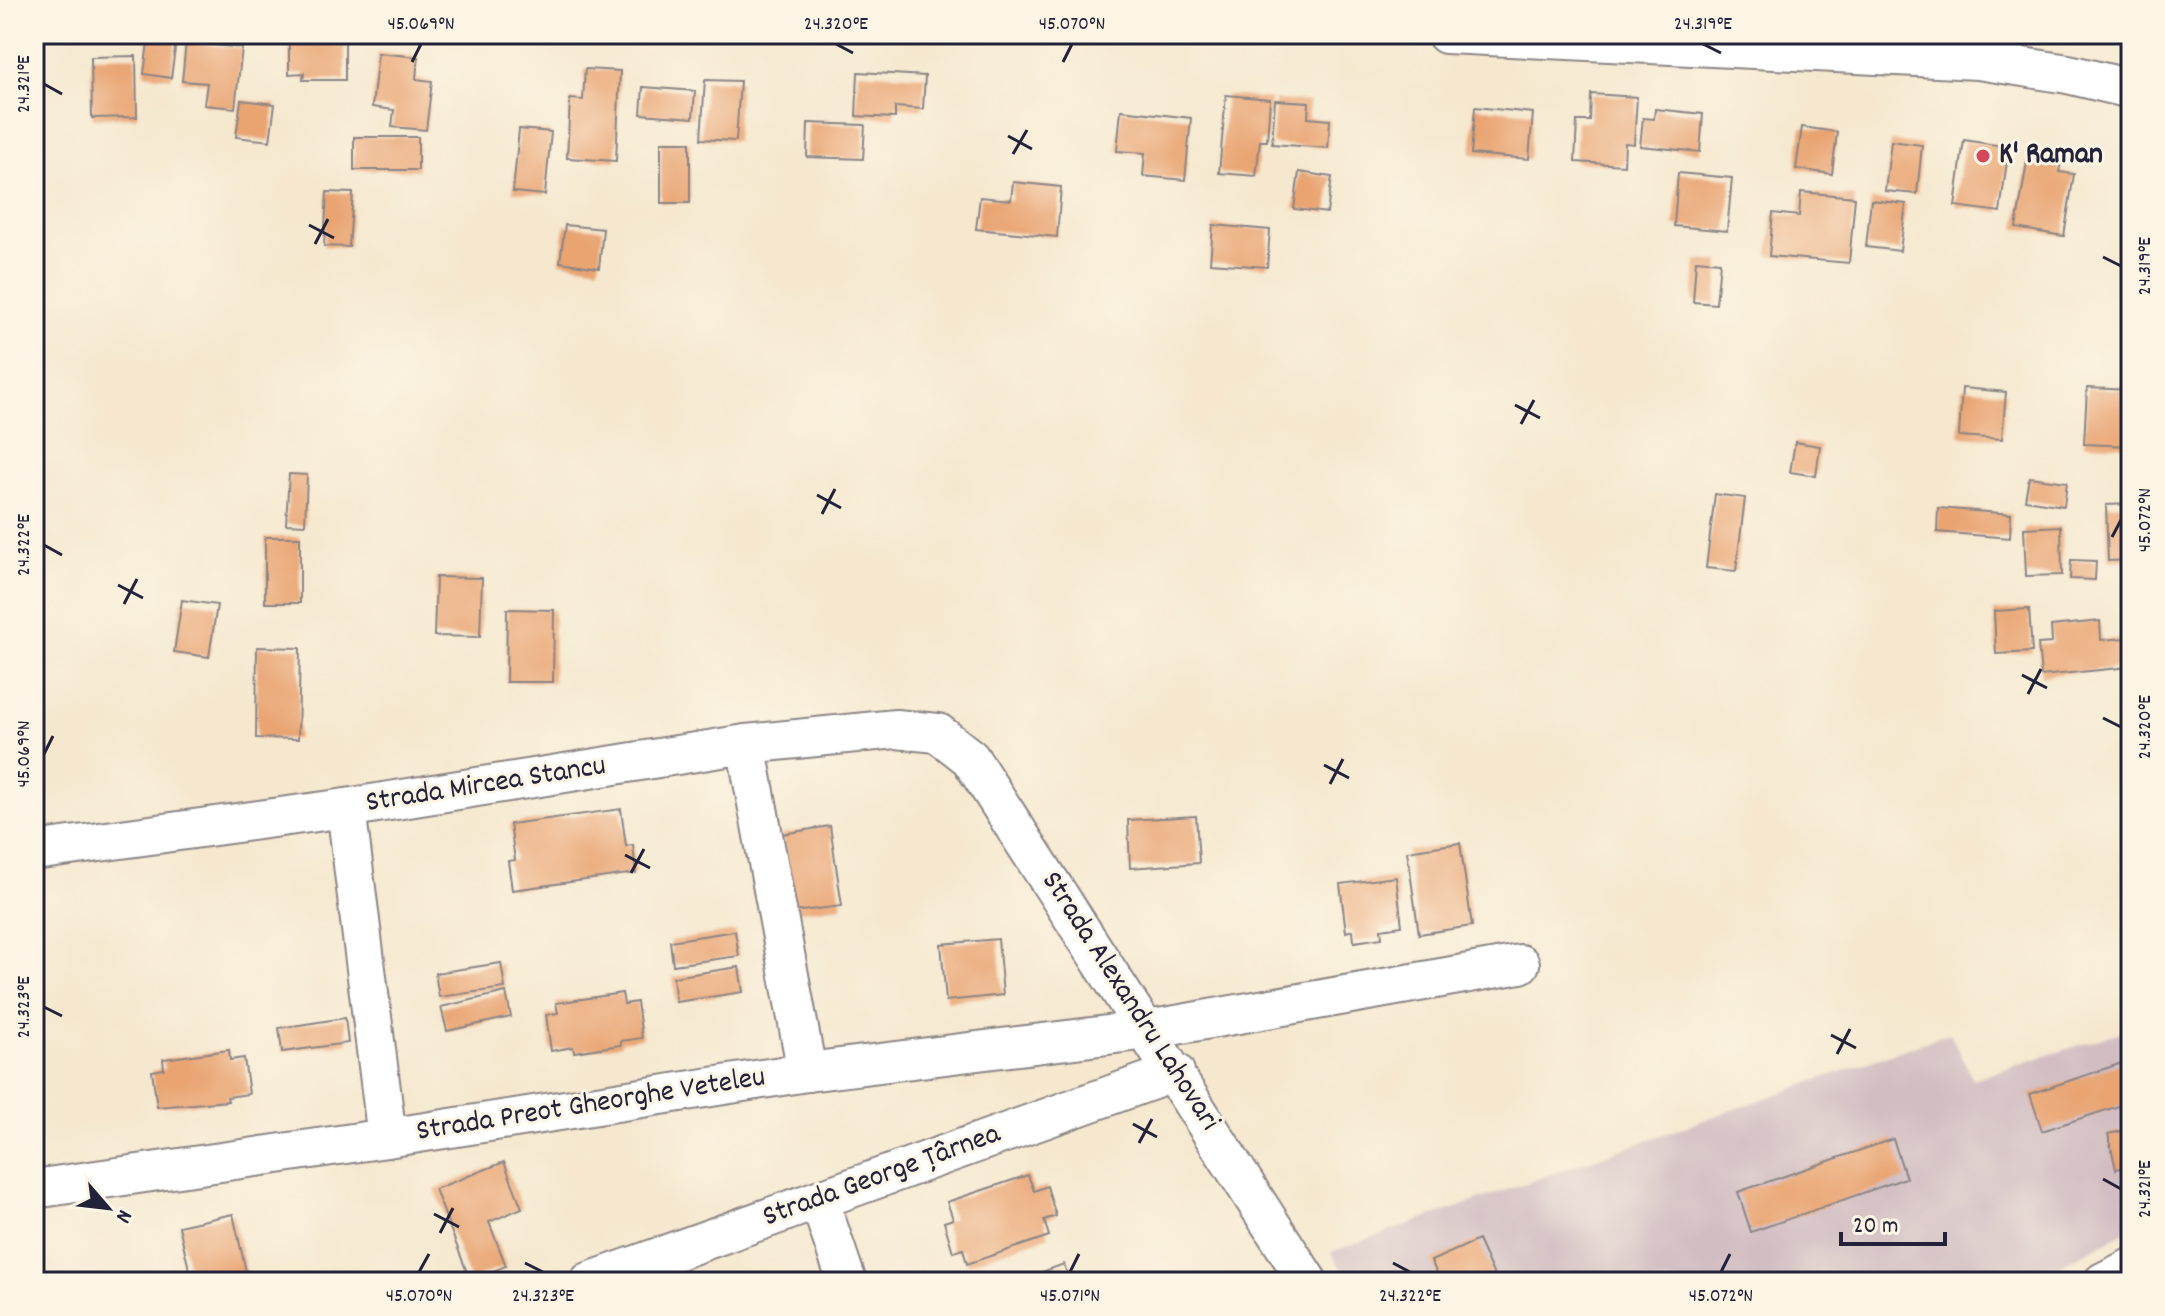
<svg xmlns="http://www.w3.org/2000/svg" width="2165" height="1316" font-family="Dekko,sans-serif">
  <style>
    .industrial { fill: #d2bec2 }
    .building { fill: #e9a472 }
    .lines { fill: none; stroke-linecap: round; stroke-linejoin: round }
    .minor-casing { stroke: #8c8585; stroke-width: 42 }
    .minor { stroke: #fff; stroke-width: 38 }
    .ticks { fill: none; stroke: #22223b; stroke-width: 3 }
    .poi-dot { fill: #d1495b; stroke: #fcf5e5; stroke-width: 3 }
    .labels { text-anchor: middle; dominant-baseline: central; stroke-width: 6; stroke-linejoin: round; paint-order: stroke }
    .poi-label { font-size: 30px; font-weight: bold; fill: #22223b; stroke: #fcf5e5; text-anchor: start }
    .street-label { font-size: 30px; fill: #22223b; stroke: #fcf5e5 }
    .neatline { fill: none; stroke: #22223b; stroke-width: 3 }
    .ticks-label { font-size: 20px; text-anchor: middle; fill: #22223b }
  </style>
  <rect width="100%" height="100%" fill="#fcf5e5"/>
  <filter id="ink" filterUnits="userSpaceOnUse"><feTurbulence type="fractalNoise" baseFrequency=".0125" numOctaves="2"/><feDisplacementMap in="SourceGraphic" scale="16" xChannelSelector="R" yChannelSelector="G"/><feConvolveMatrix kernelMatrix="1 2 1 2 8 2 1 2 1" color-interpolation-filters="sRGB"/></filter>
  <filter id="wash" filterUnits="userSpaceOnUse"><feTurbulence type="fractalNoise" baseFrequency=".006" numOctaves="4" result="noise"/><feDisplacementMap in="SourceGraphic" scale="32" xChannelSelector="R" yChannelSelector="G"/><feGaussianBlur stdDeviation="1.8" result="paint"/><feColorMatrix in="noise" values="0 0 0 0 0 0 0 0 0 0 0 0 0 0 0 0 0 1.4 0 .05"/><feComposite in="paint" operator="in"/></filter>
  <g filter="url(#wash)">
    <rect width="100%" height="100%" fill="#f5e8cf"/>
    <polygon class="industrial" points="2131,1029 2131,1229 2028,1282 1349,1282 1331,1252 1950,1033 1973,1079"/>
    <g id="blocks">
      <g class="building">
        <polygon points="149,34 177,34 171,78 144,74"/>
        <polygon points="289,34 345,34 345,80 303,80 304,73 289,74"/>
        <polygon points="186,42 242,48 235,108 204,105 207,83 182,81"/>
        <polygon points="378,53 418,57 416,79 432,81 426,130 392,127 394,110 372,107"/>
        <polygon points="136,56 137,117 92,118 91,57"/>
        <polygon points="585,69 620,71 616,161 567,158 570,99 583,100"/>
        <polygon points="858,72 925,76 923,109 895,107 895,118 856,116"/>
        <polygon points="705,80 740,81 736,141 701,139"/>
        <polygon points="643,87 695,91 693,118 641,114"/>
        <polygon points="1591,94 1637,97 1634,144 1625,143 1624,165 1575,162 1577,121 1590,121"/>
        <polygon points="1226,95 1270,99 1267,141 1260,141 1256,176 1219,173"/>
        <polygon points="241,100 275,104 270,141 236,137"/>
        <polygon points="1275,100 1309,102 1308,118 1330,120 1328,148 1272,144"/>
        <polygon points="1475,107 1533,113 1529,159 1471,154"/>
        <polygon points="1655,109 1703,114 1700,152 1640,146 1643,118 1654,119"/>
        <polygon points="1121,110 1191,118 1185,180 1143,176 1145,153 1117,151"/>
        <polygon points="808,123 865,125 863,159 807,157"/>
        <polygon points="1802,127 1837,132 1832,174 1796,169"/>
        <polygon points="519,129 551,132 545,195 513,192"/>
        <rect x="354" y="137" width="64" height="33"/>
        <polygon points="1964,140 2009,147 2000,212 1955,206"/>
        <polygon points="1891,141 1922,145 1917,194 1885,191"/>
        <rect x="661" y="142" width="29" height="61"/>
        <polygon points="2028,156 2061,162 2059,172 2074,174 2064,236 2016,228"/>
        <polygon points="1299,172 1332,177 1327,213 1294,209"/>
        <polygon points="1678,173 1732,178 1727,231 1674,226"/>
        <polygon points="1013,182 1061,187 1057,237 976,229 980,197 1011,200"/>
        <polygon points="327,192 353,193 349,247 324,246"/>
        <polygon points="1801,192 1855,197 1849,263 1769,256 1773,213 1799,216"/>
        <polygon points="1871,200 1906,204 1900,251 1866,247"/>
        <polygon points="565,225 603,229 599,268 560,262"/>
        <polygon points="1213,225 1270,230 1267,267 1210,263"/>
        <polygon points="1696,260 1720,262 1716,304 1693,302"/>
        <polygon points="1962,388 2006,392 2002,439 1959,436"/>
        <polygon points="2087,388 2131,390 2131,446 2084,444"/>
        <polygon points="1795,442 1820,446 1816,476 1790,472"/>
        <polygon points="289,474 307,475 305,525 286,524"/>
        <polygon points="2029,477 2067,482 2064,506 2025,500"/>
        <polygon points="1715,494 1745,498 1736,571 1706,568"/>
        <polygon points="2131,504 2131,560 2108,561 2106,505"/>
        <polygon points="1938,508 2011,514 2010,538 1937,532"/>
        <polygon points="2061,526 2062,575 2026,576 2024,528"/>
        <rect x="265" y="537" width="35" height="66"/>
        <polygon points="2071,560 2096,561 2095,580 2070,579"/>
        <polygon points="436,577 482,578 480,637 434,636"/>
        <polygon points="182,600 217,605 209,657 174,652"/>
        <polygon points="507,609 554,610 553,682 506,682"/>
        <polygon points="2029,609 2032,652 1996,654 1994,611"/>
        <polygon points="2100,621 2101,640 2126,638 2129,667 2041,676 2038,644 2052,643 2051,626"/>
        <polygon points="257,647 300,648 298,739 256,738"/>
        <polygon points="621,809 626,846 633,845 636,873 512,890 508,861 515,860 510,824"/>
        <polygon points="1196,816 1199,863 1130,868 1128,820"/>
        <polygon points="830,826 842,906 793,912 782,834"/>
        <polygon points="1460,843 1472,926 1419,934 1407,851"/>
        <polygon points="1396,877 1402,926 1381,929 1382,938 1354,942 1353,930 1346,932 1340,884"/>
        <polygon points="735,931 739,956 673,965 670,941"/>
        <polygon points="998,939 1003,995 946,1001 941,944"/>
        <polygon points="501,963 505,988 439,997 435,973"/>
        <polygon points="739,967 743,992 676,1002 673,977"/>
        <polygon points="506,992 511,1017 447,1031 441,1007"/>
        <polygon points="622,993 624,1004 637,1002 642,1038 621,1041 621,1045 574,1052 573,1047 551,1051 546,1015 558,1013 556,1003"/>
        <polygon points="345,1018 348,1043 282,1052 279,1028"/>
        <polygon points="229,1050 230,1060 244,1058 249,1094 227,1097 228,1101 157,1107 152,1071 164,1069 163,1059"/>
        <polygon points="2131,1060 2131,1102 2042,1131 2030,1094"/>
        <polygon points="2131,1129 2131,1166 2116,1169 2108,1134"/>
        <polygon points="1893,1139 1906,1178 1751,1232 1738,1192"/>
        <polygon points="504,1162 522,1208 489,1222 506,1266 470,1280 435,1189"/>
        <polygon points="1028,1175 1034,1191 1047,1186 1056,1216 1044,1220 1049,1236 967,1264 963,1249 953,1252 944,1222 953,1219 947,1202"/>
        <polygon points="233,1214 247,1276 219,1282 192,1282 179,1226"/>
        <polygon points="1478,1240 1497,1282 1441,1282 1431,1261"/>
        <polygon points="1064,1264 1070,1282 1014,1282"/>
      </g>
    </g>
  </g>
  <g filter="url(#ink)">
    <use href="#blocks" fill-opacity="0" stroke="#8c8585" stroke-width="2"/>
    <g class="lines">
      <g class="minor-casing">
        <g id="minor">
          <polyline points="1446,34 1978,60 2068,74 2131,89"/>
          <polyline points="746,744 807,1072"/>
          <polyline points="346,808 387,1138"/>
          <polyline points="34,851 346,808 746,744 896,729 938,733 970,758 1308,1282"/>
          <polyline points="34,1189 387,1138 807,1072 1148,1030 1520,964"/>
          <polyline points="819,1200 847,1282"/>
          <polyline points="589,1282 1175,1072"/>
          <polyline points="2103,1282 2131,1268"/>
        </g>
      </g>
      <use href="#minor" class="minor"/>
    </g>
  </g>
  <path class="ticks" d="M836,44L853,53M1703,44L1721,53M412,62L421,44M1063,62L1072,44M44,84L62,94M1008,136L1032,149M1013,154L1027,130M309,225L334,238M315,244L328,219M2103,257L2121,266M1515,405L1540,418M1521,424L1534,400M817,495L841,508M822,514L835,489M2112,537L2121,520M44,545L62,555M118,585L143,598M124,604L137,579M2022,675L2047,688M2028,694L2041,669M2103,718L2121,727M44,754L53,736M1324,765L1349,778M1330,784L1343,759M625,855L650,868M631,873L644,849M44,1007L62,1016M1831,1035L1856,1048M1837,1054L1850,1029M1133,1124L1157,1137M1139,1143L1152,1119M2103,1179L2121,1189M434,1214L459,1227M440,1233L453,1208M525,1263L543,1272M1393,1263L1410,1272M419,1272L429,1254M1070,1272L1079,1254M1721,1272L1730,1254"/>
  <circle class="poi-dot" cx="1983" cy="156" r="8"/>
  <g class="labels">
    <g class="poi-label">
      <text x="1999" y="156">K' Raman</text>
    </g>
    <g class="street-label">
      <text transform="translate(486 786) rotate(-9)">Strada Mircea Stancu</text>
      <text transform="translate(1129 1002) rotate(57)">Strada Alexandru Lahovari</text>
      <text transform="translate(591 1106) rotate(-9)">Strada Preot Gheorghe Veteleu</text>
      <text transform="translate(882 1177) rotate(-20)">Strada George Țârnea</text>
    </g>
  </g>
  <rect width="2165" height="1316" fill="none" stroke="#fcf5e5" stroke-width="88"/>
  <g transform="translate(108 1208) rotate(118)" stroke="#fcf5e5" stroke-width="6" paint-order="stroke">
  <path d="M0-6L14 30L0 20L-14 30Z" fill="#22223b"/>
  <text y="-12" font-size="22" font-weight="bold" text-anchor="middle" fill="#22223b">N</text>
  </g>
  <path d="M1841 1232v12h104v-12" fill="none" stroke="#22223b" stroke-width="4"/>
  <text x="1853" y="1232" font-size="24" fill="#22223b" stroke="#fcf5e5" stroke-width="6" paint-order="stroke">20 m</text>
  <rect x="44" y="44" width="2077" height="1228" class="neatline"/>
  <g class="ticks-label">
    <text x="421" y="29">45.069°N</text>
    <text x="836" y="29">24.320°E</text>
    <text x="1072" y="29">45.070°N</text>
    <text x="1703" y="29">24.319°E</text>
    <text transform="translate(22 84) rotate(-90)" y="7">24.321°E</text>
    <text transform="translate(2143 266) rotate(-90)" y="7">24.319°E</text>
    <text transform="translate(2143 520) rotate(-90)" y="7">45.072°N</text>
    <text transform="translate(22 545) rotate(-90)" y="7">24.322°E</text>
    <text transform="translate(2143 727) rotate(-90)" y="7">24.320°E</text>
    <text transform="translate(22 754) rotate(-90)" y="7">45.069°N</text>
    <text transform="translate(22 1007) rotate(-90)" y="7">24.323°E</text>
    <text transform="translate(2143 1189) rotate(-90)" y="7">24.321°E</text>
    <text x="419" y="1301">45.070°N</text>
    <text x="543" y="1301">24.323°E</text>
    <text x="1070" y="1301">45.071°N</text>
    <text x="1410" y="1301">24.322°E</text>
    <text x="1721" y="1301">45.072°N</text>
  </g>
</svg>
